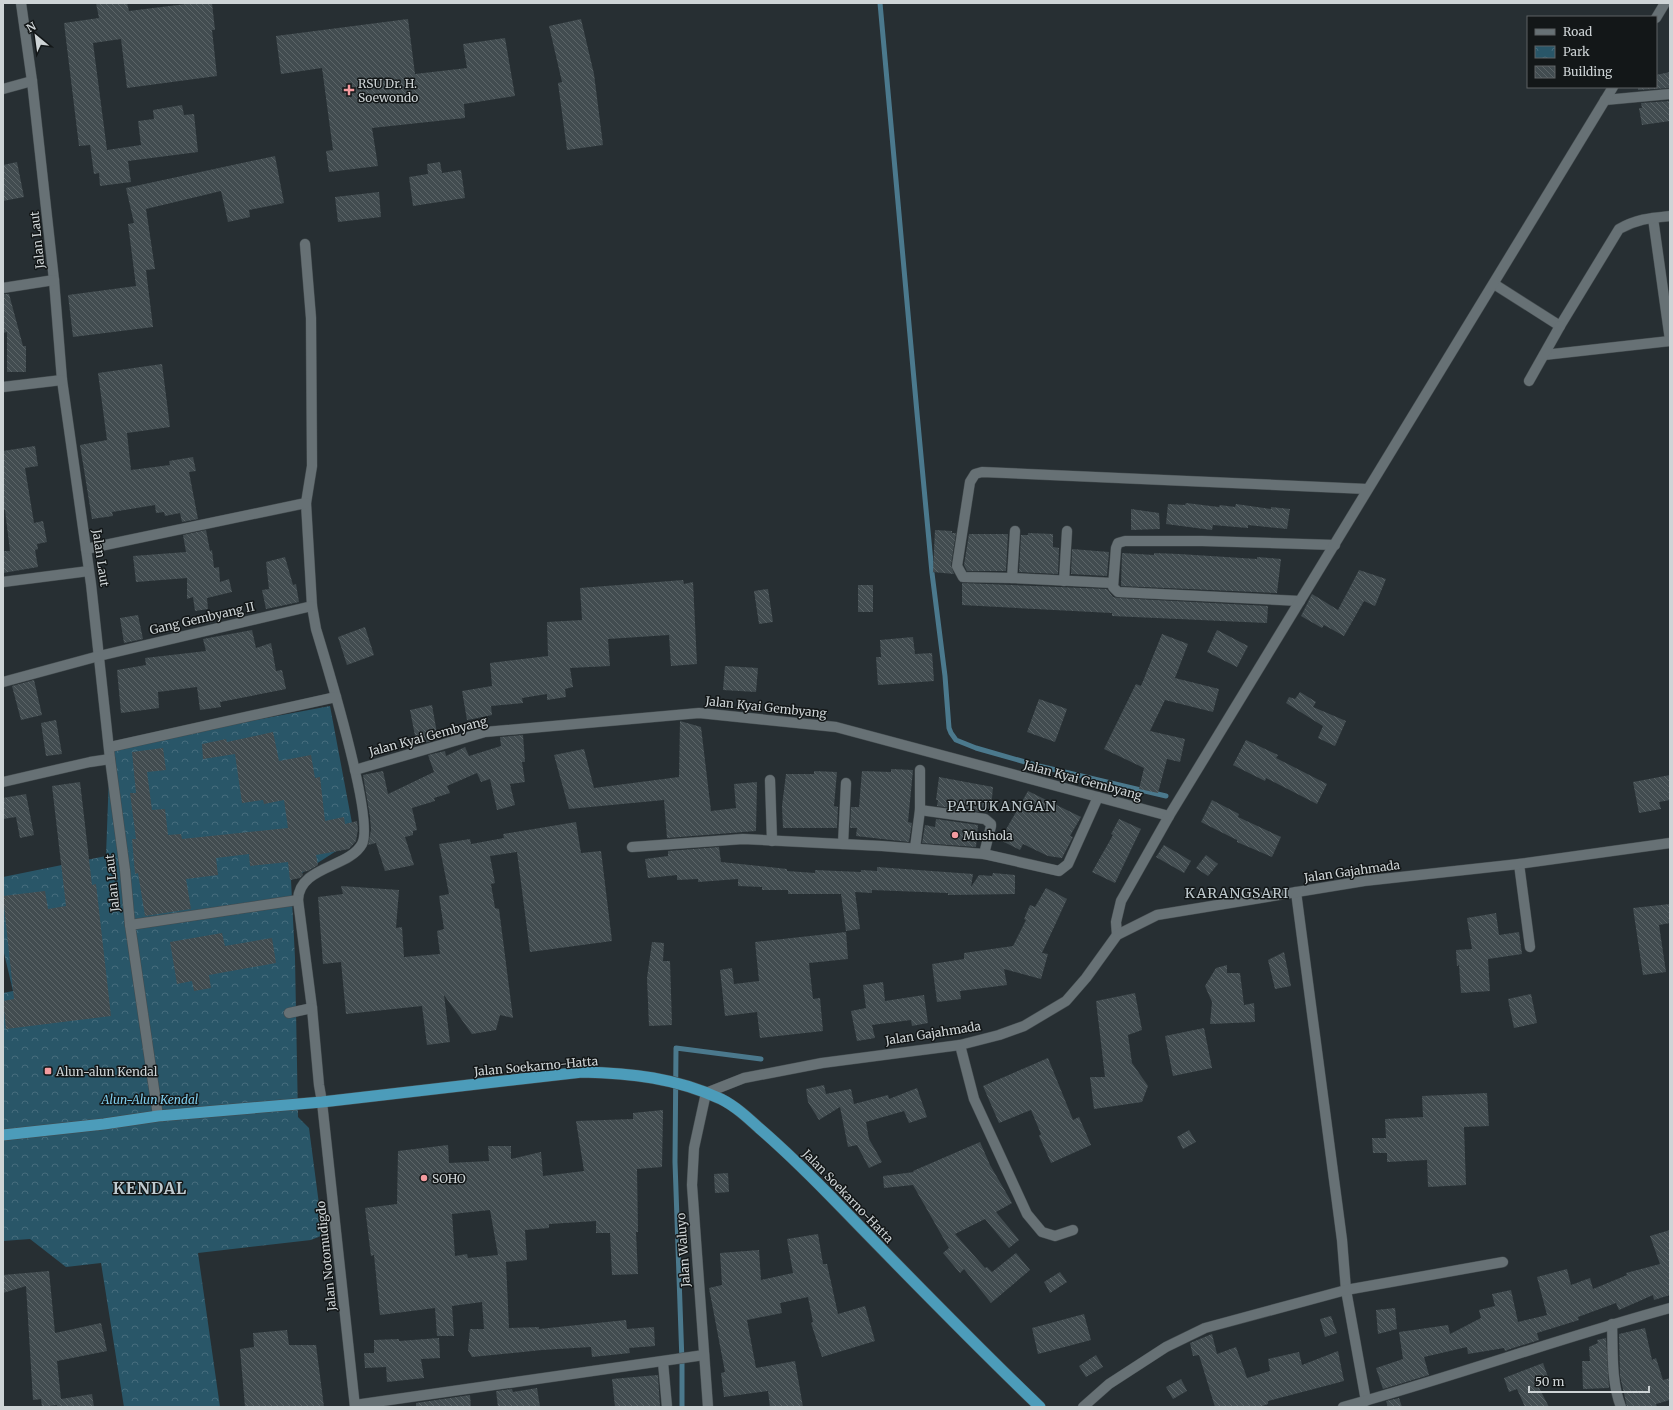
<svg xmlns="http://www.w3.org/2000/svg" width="1673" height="1410" font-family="Merriweather,serif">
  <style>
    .park { fill: url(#park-crowns) }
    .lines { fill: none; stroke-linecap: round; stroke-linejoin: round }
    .stream { stroke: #4b798d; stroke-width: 5 }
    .building { fill: url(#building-back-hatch); fill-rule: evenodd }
    .minor-casing { stroke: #444c4f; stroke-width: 11 }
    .tertiary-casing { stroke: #444c4f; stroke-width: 11 }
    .trunk-casing { stroke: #444c4f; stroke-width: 12 }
    .minor { stroke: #677175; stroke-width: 10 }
    .tertiary { stroke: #677175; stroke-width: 10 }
    .trunk { stroke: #4c9cba; stroke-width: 11 }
    .poi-dot { fill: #f49b9f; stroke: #131718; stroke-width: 1.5 }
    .labels { text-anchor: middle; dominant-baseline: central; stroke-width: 3; stroke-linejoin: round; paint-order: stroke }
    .poi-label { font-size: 12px; fill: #ced4d6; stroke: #131718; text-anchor: start }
    .street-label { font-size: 12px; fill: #ced4d6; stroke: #131718 }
    .park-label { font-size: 12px; font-style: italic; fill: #7fcded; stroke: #131718 }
    .quarter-label { font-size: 14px; letter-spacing: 1px; fill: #bfcacf; stroke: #131718 }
    .district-label { font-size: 16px; font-weight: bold; letter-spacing: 1px; fill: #bfcacf; stroke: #131718 }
  </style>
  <defs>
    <pattern id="park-crowns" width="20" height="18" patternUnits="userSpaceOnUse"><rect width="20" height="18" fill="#295668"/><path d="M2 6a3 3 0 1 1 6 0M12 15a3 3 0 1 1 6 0" fill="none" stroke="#476d7d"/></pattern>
    <pattern id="building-back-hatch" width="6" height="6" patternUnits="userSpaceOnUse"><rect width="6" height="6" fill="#424c50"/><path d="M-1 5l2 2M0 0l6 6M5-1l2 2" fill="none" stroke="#5c6568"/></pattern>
  </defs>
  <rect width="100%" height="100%" fill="#272f33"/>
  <polygon class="park" points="330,706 355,839 291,880 295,958 298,1117 309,1128 323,1235 311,1240 198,1253 220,1407 124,1407 101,1263 66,1267 30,1239 3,1241 3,993 13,991 3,949 3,877 106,856 110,747"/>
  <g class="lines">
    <g class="stream">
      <polyline points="880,3 917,413 932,573 945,676 949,728 951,733 956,740 976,748 1039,766 1166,796"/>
      <polyline points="682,1407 682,1362 675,1162 676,1048 761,1059"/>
    </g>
  </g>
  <g class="building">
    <polygon points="96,3 127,3 129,11 194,3 212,3 215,30 212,30 217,76 127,88 121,39 93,43 107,150 141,145 138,121 154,119 153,110 182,105 184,115 194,114 198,152 128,161 131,182 100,186 99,173 94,174 90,145 79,146 64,23 99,18"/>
    <polygon points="408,19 415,74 467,68 463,44 505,38 515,96 464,104 465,118 372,128 378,166 329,172 326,151 333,150 322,68 281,74 276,36"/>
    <polygon points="581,19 594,74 603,145 567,150 558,83 562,82 549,26"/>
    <polygon points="1670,72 1670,88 1638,90 1638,87 1656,87 1656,75"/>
    <polygon points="1670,101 1670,121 1642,125 1639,108 1642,108 1641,103"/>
    <polygon points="275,156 284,203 249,210 250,217 228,222 221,191 146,209 155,269 146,270 153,327 73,337 68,295 136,286 128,224 134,223 126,188"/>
    <polygon points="17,162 24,197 3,201 3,165"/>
    <polygon points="440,162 442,173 461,170 465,198 413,206 409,177 428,174 427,164"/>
    <polygon points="379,192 381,217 338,222 335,197"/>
    <polygon points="3,294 9,294 23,346 26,346 26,372 7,372 7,332 3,333"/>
    <polygon points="162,364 170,427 127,433 131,470 170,465 169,461 193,457 196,471 189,472 198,519 182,522 180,513 165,516 164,512 156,513 155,505 112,512 113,516 92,519 80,445 107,440 98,373"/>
    <polygon points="35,446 38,466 25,468 34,523 43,521 47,542 37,544 38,549 35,550 38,567 3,573 3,551 10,551 5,510 3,510 3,451"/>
    <polygon points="1186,503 1219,507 1220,505 1235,507 1236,504 1271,509 1271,507 1290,509 1287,529 1248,525 1248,528 1213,525 1212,530 1166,524 1168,504 1185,505"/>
    <polygon points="1131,509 1159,513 1160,529 1131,530"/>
    <polygon points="206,530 210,551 212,550 214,568 219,567 220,582 229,579 232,592 207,598 208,609 195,611 193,597 187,599 187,578 136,582 133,556 186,552 183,535"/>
    <polygon points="935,530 952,531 952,533 956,533 951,565 954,574 933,572"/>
    <polygon points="1028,533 1053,534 1053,547 1059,548 1058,574 1019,572 1021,535 1028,535"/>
    <polygon points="969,534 1008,534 1006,571 967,571 964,565"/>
    <polygon points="1072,549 1109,552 1107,576 1071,574"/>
    <polygon points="1122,553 1154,555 1154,553 1179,554 1257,559 1257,557 1281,559 1277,593 1121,586"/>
    <polygon points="285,557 293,585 296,584 299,602 266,609 262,590 269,589 266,562"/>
    <polygon points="1359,570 1386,579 1375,606 1364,601 1344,636 1324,625 1322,628 1301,616 1312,594 1338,610"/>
    <polygon points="683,580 684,584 693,582 697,664 671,666 669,635 608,639 610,666 570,668 573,687 565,689 566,697 547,700 547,694 522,698 523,703 491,706 492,715 467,720 462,691 492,686 490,663 548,656 547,622 582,620 580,588"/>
    <polygon points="962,583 1107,589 1113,597 1118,598 1268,606 1267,623 1112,616 1112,613 962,605"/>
    <rect x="858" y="585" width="15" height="27"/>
    <polygon points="768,589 773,622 759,624 754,591"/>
    <polygon points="138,615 143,639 124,643 120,618"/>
    <polygon points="365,627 374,655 347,665 338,637"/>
    <polygon points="252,630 256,648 271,643 276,671 282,670 286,689 220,702 221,707 200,710 197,687 158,692 159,708 121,713 117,670 146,665 145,658 206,651 203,639"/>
    <polygon points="1217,630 1248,646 1237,667 1207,652"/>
    <polygon points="1162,634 1188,644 1175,678 1219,689 1213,712 1165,700 1150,731 1185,739 1180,762 1167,759 1158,793 1139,789 1144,768 1104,749 1136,684 1141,686"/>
    <polygon points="913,637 915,654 932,653 934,681 878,685 876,657 881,657 880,640"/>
    <polygon points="725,666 758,668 756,692 723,690"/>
    <polygon points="34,680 42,715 21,720 12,686"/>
    <polygon points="1300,692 1316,702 1313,707 1346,721 1335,746 1318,738 1323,726 1286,703 1289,697 1295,699"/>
    <polygon points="1039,699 1067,709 1055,742 1027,732"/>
    <polygon points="432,705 438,739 424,743 423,740 416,741 410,710"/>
    <polygon points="56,720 62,754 46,756 41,723"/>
    <polygon points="680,721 701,727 711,811 736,808 734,784 757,782 756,831 667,838 664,800 569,809 554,755 584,749 594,788 679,777"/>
    <polygon points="273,732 279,761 311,755 315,778 320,777 325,821 344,817 345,824 357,821 358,829 356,841 349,849 316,855 318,865 308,871 302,872 303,875 300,878 290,880 288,862 250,866 249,854 216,858 218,875 186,879 191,909 145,916 138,873 135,874 132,839 136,839 130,793 136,793 132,752 163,748 166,770 147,772 152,810 165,809 168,835 181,834 182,839 288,828 284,800 264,804 263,800 242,803 235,754 203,759 202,744 226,739 227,742"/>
    <polygon points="523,735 525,762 522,762 525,782 510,784 515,805 497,810 490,779 481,782 477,773 447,786 450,793 434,798 435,801 412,808 417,830 413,831 413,835 405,837 414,865 385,871 376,843 368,845 371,830 370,817 363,775 383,771 388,794 434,772 428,755 445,751 446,756 465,747 469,756 501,746 500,737"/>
    <polygon points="1246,740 1278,755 1276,758 1327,784 1317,804 1266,778 1265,781 1233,765"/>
    <polygon points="891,769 913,770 908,822 912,823 909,842 856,836 857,828 850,828 851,807 859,807 862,771 891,772"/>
    <polygon points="814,771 837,772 834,806 838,807 837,828 783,828 782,806 786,774 814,774"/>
    <polygon points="1670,775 1670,800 1659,802 1661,809 1639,813 1633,782"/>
    <polygon points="939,777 993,787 991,809 981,807 980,812 937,806 938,800 936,800"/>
    <polygon points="80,782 92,885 96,884 111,1016 6,1029 3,1001 14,999 3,896 45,891 48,909 66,906 52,786"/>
    <polygon points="1028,791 1081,817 1070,836 1073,837 1062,858 1048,856 1023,844 1020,850 1000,840"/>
    <polygon points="26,794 34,835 20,838 16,817 3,819 3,798"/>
    <polygon points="1212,800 1239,814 1238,817 1281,837 1272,857 1237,842 1237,840 1201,822"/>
    <polygon points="936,819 978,825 976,847 922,843 925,825 935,827"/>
    <polygon points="1119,819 1141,829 1115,883 1092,872 1113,835 1111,834"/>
    <polygon points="576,822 581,853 601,851 612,941 530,952 517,852 490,856 495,883 491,884 495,908 499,909 513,1018 500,1015 496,1030 472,1034 444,995 450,1042 427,1045 422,1006 346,1014 341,962 323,964 318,897 343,894 341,886 399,890 396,928 402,927 404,957 440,954 437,931 444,929 439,896 449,894 439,844 470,839 471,844 504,838 503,834"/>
    <polygon points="1164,845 1191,861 1184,873 1156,857"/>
    <polygon points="719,847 721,862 787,869 787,871 815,873 815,870 861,872 861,870 877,871 877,867 973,874 971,887 979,875 992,876 993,873 1015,875 1015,894 948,895 948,893 872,890 872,893 855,892 860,929 846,931 841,894 788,894 788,890 762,890 762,887 738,886 738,879 698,882 698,879 677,880 677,875 648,878 645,859 668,856 668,851"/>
    <polygon points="1206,855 1218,864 1208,876 1196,868"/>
    <polygon points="1046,888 1067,899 1042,953 1048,954 1041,979 1004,969 1007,985 960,991 961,999 937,1002 932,964 964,959 964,953 1013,946 1026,920 1024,919 1030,905 1035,907"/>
    <polygon points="1670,904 1670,923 1659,925 1666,972 1643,975 1633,908"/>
    <polygon points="1496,913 1499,935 1519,932 1522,954 1488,959 1490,991 1461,993 1459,965 1457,966 1456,950 1472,949 1467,918"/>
    <polygon points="846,932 848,959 809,963 813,999 820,998 823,1031 760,1038 757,1012 725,1016 720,970 732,968 734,984 759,981 755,942"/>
    <polygon points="222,933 225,946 272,938 276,963 209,975 211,988 194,991 192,981 177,984 170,942"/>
    <polygon points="652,942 664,943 663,961 670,961 672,1025 649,1026 647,978"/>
    <polygon points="1284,952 1291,986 1275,989 1268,960"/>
    <polygon points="1227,965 1227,973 1240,973 1244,1005 1254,1003 1255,1022 1210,1024 1212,1002 1205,986 1216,968"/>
    <polygon points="883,982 885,1001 924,995 928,1023 912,1026 911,1020 872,1025 875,1038 857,1041 851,1011 866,1008 863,985"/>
    <polygon points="1135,993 1142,1030 1128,1035 1132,1063 1148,1086 1142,1102 1094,1109 1090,1077 1105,1077 1096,1001"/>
    <polygon points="1531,994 1537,1023 1514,1028 1508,999"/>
    <polygon points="1204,1028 1212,1068 1173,1076 1165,1036"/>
    <polygon points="1048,1058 1073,1120 1079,1117 1091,1145 1051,1163 1039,1136 1041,1134 1031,1110 999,1123 983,1086"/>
    <polygon points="824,1085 826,1094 851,1089 854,1104 888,1095 889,1099 917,1088 927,1117 909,1123 904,1111 866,1122 869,1139 882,1162 869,1168 857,1145 848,1147 840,1107 819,1120 808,1102 806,1089"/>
    <polygon points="1487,1093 1489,1126 1464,1127 1466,1185 1428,1187 1427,1160 1387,1162 1387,1153 1373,1153 1372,1138 1386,1138 1385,1119 1423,1117 1422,1096"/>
    <path d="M663,1110L662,1167L637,1169L638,1232H636L638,1274L612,1275L610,1233H596V1221L549,1224V1228L525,1230L527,1260L506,1262L509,1328L539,1327V1329L626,1320L627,1329L654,1327L655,1346L629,1348L630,1353L592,1357L591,1347L542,1350L472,1357L468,1350L470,1329H484L482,1302L452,1306L454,1336H437L435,1308L380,1315L374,1255L371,1256L365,1208L397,1204L398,1151L448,1145L449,1163L489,1161L488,1146H511V1159L541,1152L543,1176L584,1171L576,1121L633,1119V1113ZM490,1210L498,1255L468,1258L467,1254L455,1256L452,1214Z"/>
    <polygon points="1189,1130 1196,1142 1183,1149 1177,1137"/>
    <polygon points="980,1142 990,1165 1012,1203 996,1212 1019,1240 1009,1248 985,1219 955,1234 985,1268 987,1267 992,1272 1016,1253 1030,1270 991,1303 964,1269 960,1273 943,1253 949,1248 913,1185 884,1188 883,1176 914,1172 913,1171"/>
    <polygon points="728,1173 729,1192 715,1193 714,1174"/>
    <polygon points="1670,1230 1670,1295 1654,1300 1653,1295 1619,1310 1616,1303 1578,1317 1579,1320 1537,1333 1539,1340 1510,1349 1505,1351 1504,1348 1468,1354 1467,1347 1424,1357 1429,1375 1383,1389 1376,1368 1403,1359 1399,1332 1448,1325 1450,1334 1481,1318 1479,1310 1495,1306 1492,1294 1511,1290 1518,1322 1547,1315 1537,1277 1567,1269 1571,1285 1590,1278 1593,1289 1627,1275 1626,1273 1660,1264 1650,1236"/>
    <polygon points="818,1234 823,1264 827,1264 838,1314 865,1306 875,1341 822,1357 811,1323 813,1322 808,1297 780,1303 782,1313 747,1320 756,1368 795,1361 803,1407 770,1407 768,1391 724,1397 721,1373 725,1372 709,1288 722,1285 720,1253 759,1250 761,1280 793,1273 787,1239"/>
    <polygon points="49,1271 55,1333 101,1323 107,1351 57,1361 61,1399 92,1394 94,1407 57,1407 57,1405 42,1407 41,1399 33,1400 26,1286 3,1293 3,1275"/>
    <polygon points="1060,1272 1067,1282 1050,1293 1044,1282"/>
    <polygon points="1395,1308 1397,1329 1378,1334 1376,1310"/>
    <polygon points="1084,1314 1091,1340 1038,1354 1032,1328"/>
    <polygon points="1331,1316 1337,1333 1325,1337 1320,1319"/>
    <polygon points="1645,1328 1652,1360 1656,1358 1663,1380 1670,1378 1670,1400 1656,1404 1657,1407 1627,1407 1620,1376 1619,1334"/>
    <polygon points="287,1330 289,1345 316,1345 324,1407 290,1407 290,1406 245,1407 240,1349 254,1347 253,1333"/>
    <polygon points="1212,1334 1217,1354 1236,1347 1247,1378 1270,1371 1268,1359 1299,1352 1302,1365 1338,1351 1344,1381 1268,1401 1268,1404 1259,1407 1215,1407 1199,1355 1193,1356 1190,1343"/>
    <polygon points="439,1338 440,1358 421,1359 424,1378 387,1382 386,1367 365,1368 364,1353 374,1353 374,1340 399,1339 399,1341"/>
    <polygon points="1606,1338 1609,1388 1583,1389 1582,1361 1590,1361 1589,1347 1598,1343 1597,1340"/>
    <polygon points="1096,1355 1103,1367 1086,1377 1079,1366"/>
    <polygon points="1543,1363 1548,1377 1536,1382 1549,1407 1525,1407 1517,1389 1509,1392 1504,1378"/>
    <polygon points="658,1375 660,1407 615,1407 612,1379"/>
    <polygon points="1181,1379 1187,1391 1173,1399 1166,1387"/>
    <polygon points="537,1388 540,1407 498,1407 496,1391 512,1389 513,1392"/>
    <polygon points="470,1395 471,1407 416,1407 416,1403"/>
    <polygon points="1399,1398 1402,1407 1388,1407 1386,1401"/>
  </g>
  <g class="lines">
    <g class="minor-casing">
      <g id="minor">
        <polyline points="21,3 32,81 54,280 62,380 91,584 110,759 125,870 130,925 158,1116"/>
        <polyline points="1656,18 1665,3"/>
        <polyline points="3,89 32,81"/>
        <polyline points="1605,100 1670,94"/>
        <polyline points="1653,218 1670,340"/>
        <path d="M305,244L311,318L312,466L306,503L312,606L316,629C326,662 375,820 362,844C349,868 299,866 298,900L312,1008L319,1085L322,1102L355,1407"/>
        <path d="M1494,284L1560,326L1619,229C1637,219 1650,218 1670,216"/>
        <polyline points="3,288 54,280"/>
        <polyline points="1544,355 1670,341"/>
        <polyline points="1529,381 1560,326"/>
        <polyline points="3,387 62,380"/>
        <polyline points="86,549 306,503"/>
        <polyline points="1012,578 1015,531"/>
        <polyline points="1064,581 1067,531"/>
        <polyline points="3,582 89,571"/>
        <polyline points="1113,583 1012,578 963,577 957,566 970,482 975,474 982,472 1367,489"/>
        <polyline points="1300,601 1118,592 1113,587 1116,548 1118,543 1125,541 1202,541 1335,545"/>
        <polyline points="3,682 99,656 312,606"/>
        <polyline points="110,747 336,697"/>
        <polyline points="355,770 485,732 699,713 836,727 1169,816"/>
        <polyline points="770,780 772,841"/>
        <polyline points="3,782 90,762 110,759"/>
        <polyline points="920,810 985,819 991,824 991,826 984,854"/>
        <polyline points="843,844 846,783"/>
        <polyline points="632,847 743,839 882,846 984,854 1059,871 1068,864 1098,797"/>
        <polyline points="915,848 920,810 920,770"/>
        <polyline points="1519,864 1530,947"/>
        <polyline points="1296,892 1342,1240 1346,1290 1366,1401"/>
        <polyline points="130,925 298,900"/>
        <polyline points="1117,935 1116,922 1121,901 1169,816 1613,87"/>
        <polyline points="289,1013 312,1008"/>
        <polyline points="960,1045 974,1099 1027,1214 1042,1232 1055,1236 1073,1230"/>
        <path d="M1612,1324C1613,1351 1611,1382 1621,1407"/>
        <polyline points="663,1362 667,1407"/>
        <polyline points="355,1405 704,1355"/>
        <polyline points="1083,1407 1109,1384 1166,1347 1205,1328 1346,1290 1503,1262"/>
        <path d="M1343,1407C1453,1377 1560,1338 1670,1308"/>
      </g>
    </g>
    <g class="tertiary-casing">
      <polyline id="tertiary" points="708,1407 692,1185 694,1148 706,1093 744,1078 822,1063 960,1045 999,1035 1024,1026 1066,1001 1086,978 1117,935 1157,915 1364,881 1519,864 1670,843"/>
    </g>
    <g class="trunk-casing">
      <path id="trunk" d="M3,1135L104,1124L158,1116L322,1102L582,1072C631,1073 676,1078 721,1099C735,1106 747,1117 759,1128C788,1153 815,1180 842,1208C907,1275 972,1342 1040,1407"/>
    </g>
    <use href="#minor" class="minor"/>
    <use href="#tertiary" class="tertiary"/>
    <use href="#trunk" class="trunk"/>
  </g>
  <g class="poi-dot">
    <path d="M347 84h4v4h4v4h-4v4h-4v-4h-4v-4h4z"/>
    <circle cx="955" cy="835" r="4"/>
    <rect x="44" y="1067" width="8" height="8" rx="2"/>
    <circle cx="424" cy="1178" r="4"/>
  </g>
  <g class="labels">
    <g class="poi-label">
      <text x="358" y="83">RSU Dr. H.<tspan x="358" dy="14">Soewondo</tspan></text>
      <text x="963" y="835">Mushola</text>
      <text x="56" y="1071">Alun-alun Kendal</text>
      <text x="432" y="1178">SOHO</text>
    </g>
    <g class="street-label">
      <text transform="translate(37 240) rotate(-96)">Jalan Laut</text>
      <text transform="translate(101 558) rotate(82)">Jalan Laut</text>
      <text transform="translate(202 618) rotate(-13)">Gang Gembyang II</text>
      <text transform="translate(766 707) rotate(6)">Jalan Kyai Gembyang</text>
      <text transform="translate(428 736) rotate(-15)">Jalan Kyai Gembyang</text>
      <text transform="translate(1083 780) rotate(15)">Jalan Kyai Gembyang</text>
      <text transform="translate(1352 871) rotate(-8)">Jalan Gajahmada</text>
      <text transform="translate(112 883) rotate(-96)">Jalan Laut</text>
      <text transform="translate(933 1033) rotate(-9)">Jalan Gajahmada</text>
      <text transform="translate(536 1066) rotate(-5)">Jalan Soekarno-Hatta</text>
      <text transform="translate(848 1196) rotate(46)">Jalan Soekarno-Hatta</text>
      <text transform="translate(683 1250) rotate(-94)">Jalan Waluyo</text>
      <text transform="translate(326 1256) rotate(-96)">Jalan Notomudigdo</text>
    </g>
    <g class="park-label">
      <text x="150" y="1099">Alun-Alun Kendal</text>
    </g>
    <g class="quarter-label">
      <text x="1002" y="806">PATUKANGAN</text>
      <text x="1237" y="893">KARANGSARI</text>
    </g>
    <g class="district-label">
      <text x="150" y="1188">KENDAL</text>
    </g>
  </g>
  <rect width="1673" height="1410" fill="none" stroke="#ced4d6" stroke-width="8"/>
  <rect x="1527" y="16" width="130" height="72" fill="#131718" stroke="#5e6364"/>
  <rect x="1535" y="29" width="20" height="6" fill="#677175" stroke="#5e6364"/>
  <text x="1563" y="36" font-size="12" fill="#ced4d6">Road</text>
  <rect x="1535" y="46" width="20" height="12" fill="url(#park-crowns)" stroke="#5e6364"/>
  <text x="1563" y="56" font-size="12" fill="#ced4d6">Park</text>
  <rect x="1535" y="66" width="20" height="12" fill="url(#building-back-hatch)" stroke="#5e6364"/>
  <text x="1563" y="76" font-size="12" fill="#ced4d6">Building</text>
  <g transform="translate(36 36) rotate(331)" stroke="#131718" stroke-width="3" paint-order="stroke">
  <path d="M0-3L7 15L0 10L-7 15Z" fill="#ced4d6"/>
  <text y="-6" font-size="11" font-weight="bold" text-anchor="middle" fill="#ced4d6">N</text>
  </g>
  <path d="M1529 1386v6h120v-6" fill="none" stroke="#ced4d6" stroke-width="2"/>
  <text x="1535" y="1386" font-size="12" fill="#ced4d6" stroke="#131718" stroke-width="3" paint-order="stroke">50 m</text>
</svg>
